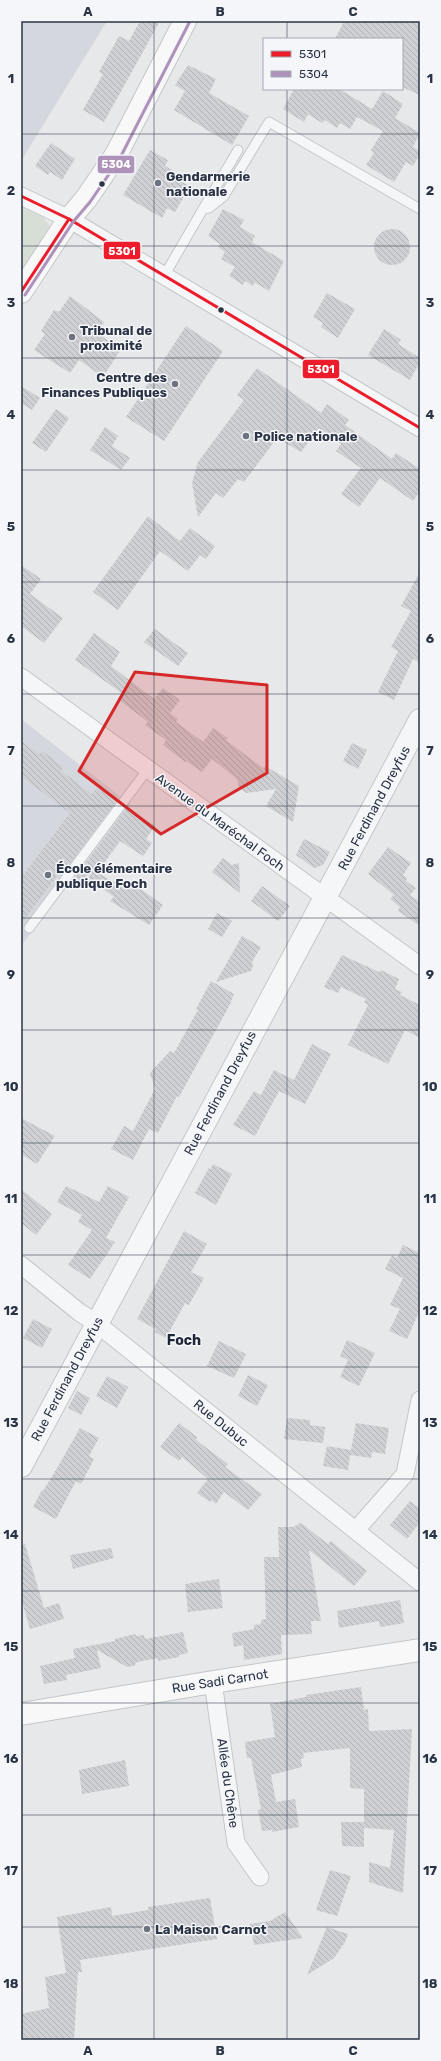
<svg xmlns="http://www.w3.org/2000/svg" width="441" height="2061" font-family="Rubik,sans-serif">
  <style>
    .built { fill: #d4d7dd }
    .green { fill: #d6ded6 }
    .building { fill: url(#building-back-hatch) }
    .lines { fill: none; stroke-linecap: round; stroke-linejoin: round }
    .service-casing { stroke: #c4c6c8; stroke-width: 11 }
    .minor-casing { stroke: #c4c6c8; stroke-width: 19 }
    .tertiary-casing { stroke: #c4c6c8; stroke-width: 24 }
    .secondary-casing { stroke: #c4c6c8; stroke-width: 24 }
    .service { stroke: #f5f6f7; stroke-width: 9 }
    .minor { stroke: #f5f6f7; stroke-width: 17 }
    .tertiary { stroke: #f5f6f7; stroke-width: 22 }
    .secondary { stroke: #f8f8f8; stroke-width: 22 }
    .bus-1-casing { stroke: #f4f6f9; stroke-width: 6 }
    .bus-2-casing { stroke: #f4f6f9; stroke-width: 6 }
    .bus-1 { stroke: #ed1c2a; stroke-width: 3 }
    .bus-2 { stroke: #ae92b9; stroke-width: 3 }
    .marked { fill: #d62828; fill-opacity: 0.2; stroke: #d62828; stroke-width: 3; stroke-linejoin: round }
    .grid { fill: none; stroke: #2b3445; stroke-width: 1; stroke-opacity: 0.55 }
    .poi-dot { fill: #6c737f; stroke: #f4f6f9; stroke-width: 1.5 }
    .bus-dot { fill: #2b3445; stroke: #f4f6f9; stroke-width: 1.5 }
    .labels { text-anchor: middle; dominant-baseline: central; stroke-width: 3; stroke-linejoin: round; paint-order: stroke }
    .poi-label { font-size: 13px; font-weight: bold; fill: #2b3445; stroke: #f4f6f9; text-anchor: start }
    .street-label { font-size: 13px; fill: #2b3445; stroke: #f4f6f9 }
    .neighbourhood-label { font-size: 14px; font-weight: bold; fill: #1d2536; stroke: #f4f6f9 }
    .line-badge { stroke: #f4f6f9; stroke-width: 1.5 }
    .badge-label { font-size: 11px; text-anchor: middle; font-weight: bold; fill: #fff }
    .neatline { fill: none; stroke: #2b3445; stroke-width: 1.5 }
    .grid-label { font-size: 13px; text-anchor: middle; font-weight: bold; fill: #2b3445 }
  </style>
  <defs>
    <pattern id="building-back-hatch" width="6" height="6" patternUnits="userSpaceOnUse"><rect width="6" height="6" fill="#ced0d3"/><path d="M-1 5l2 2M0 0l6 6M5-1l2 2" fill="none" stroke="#b1b3b6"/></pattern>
  </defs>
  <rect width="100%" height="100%" fill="#e6e8ea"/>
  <g class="built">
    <polygon points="21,21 107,21 21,161"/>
    <polygon points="21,719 130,804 21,946"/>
  </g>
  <polygon class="green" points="21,205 40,214 50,226 50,229 21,277"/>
  <g class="building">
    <polygon points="140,21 160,21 104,122 83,110 103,74 99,72 119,36 129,41"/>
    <polygon points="344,21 420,21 420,95 402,87 402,39 335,39"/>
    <polygon points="188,65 216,79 209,93 249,116 232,145 174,110 185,91 175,85"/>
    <polygon points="294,89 339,89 372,109 383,91 403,104 395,118 420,133 413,147 420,151 420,154 413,166 406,162 394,182 366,165 374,153 371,150 383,131 357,117 350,129 340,123 337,128 325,120 322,123 308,114 304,122 283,109"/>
    <polygon points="51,143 75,159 62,180 50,172 48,175 35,166"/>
    <polygon points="150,150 168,160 165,166 182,176 180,181 190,186 175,212 167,208 162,218 123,195"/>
    <polygon points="223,209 244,220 240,227 255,236 252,242 284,261 269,291 254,282 253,286 245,281 243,285 229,276 235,267 221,259 225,252 218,247 220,244 208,236"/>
    <circle cx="392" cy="247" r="18"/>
    <polygon points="327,293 355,309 338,338 321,327 323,323 313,317"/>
    <polygon points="70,296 104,322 97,333 121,349 103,377 79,360 70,373 34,350 45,334 41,331 54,310 59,312"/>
    <polygon points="186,326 223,351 164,441 126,417"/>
    <polygon points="384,329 401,340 398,344 420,358 420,362 410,380 368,355"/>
    <polygon points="257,368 321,413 327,404 349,420 345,425 392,459 396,453 420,469 420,491 413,501 380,478 359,507 341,494 361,468 336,451 341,444 319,428 301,452 277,438 244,482 238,479 223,498 216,493 198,517 192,483 198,462 244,400 237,395"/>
    <polygon points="21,386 40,398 32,410 21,403"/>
    <polygon points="56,409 69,418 46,452 32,443"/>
    <polygon points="105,427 118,436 112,446 130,458 121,470 90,450"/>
    <polygon points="148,516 180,541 190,528 215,546 206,559 200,555 188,571 160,551 118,610 93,592"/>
    <polygon points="21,565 41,579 30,594 63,618 44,643 21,626"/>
    <polygon points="420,572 420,663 413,659 394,700 378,692 398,651 391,647 411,611 401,606"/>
    <polygon points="155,629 188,653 178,666 144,642"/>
    <polygon points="94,633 120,652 111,666 154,699 163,688 180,700 170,713 178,719 176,722 203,742 213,728 228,738 226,740 263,768 265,766 299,786 293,822 266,806 276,789 246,793 239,787 237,779 212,759 202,772 186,761 185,762 163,745 166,740 145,725 148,722 119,700 123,694 75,660"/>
    <polygon points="21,741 39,754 42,751 63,767 61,771 92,794 97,788 116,802 65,870 63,868 21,924 21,878 70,813 21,776"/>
    <polygon points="352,743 367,750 358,769 343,761"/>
    <polygon points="126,809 131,813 133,811 155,826 146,839 152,843 143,856 120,841 99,870 94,867 82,883 75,877"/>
    <polygon points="304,839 330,852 323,865 314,868 296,855"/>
    <polygon points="388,847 411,863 403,875 407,878 406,881 416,888 410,895 420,902 420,926 398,911 400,907 390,899 394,895 368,874"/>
    <polygon points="223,858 232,865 239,863 240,893 212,872"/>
    <polygon points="93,870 126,889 131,882 163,905 149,925 110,901 114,897 88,878"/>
    <polygon points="262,886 290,906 278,921 251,901"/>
    <polygon points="217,913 232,921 222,937 208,929"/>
    <polygon points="242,936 261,947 252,962 253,966 251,971 216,982"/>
    <polygon points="342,955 379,972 381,970 399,979 395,989 402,992 400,995 420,1005 420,1038 405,1030 388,1064 348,1045 368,1005 364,1002 366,999 341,987 338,993 324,987"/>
    <polygon points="211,981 234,994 231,1001 232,1001 179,1097 177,1096 158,1133 149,1129 133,1160 111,1149 124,1126 133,1131 155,1089 150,1073 170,1051 174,1053 198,1010 196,1009"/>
    <polygon points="312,1044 331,1054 305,1104 279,1091 255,1136 233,1125 254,1091 261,1095 274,1070 294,1080"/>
    <polygon points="21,1118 55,1136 37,1164 21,1154"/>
    <polygon points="213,1164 232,1174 216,1205 195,1193 209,1168 211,1169"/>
    <polygon points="66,1186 99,1202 108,1186 129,1197 106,1238 115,1242 90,1279 68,1265 92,1230 78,1222 82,1215 57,1202"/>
    <polygon points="21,1189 52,1214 36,1235 21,1223"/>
    <polygon points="184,1231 207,1244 191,1272 204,1278 189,1305 185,1303 166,1338 155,1332 156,1329 137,1319"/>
    <polygon points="403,1245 420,1253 420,1310 407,1339 389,1331 400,1309 390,1305 403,1278 385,1269 392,1255 397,1258"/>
    <polygon points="33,1319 52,1329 42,1348 23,1338"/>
    <polygon points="347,1340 375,1353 359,1386 340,1377 348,1360 340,1356"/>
    <polygon points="219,1341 246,1354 234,1378 207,1366"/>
    <polygon points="248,1375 268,1385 257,1406 238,1396"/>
    <polygon points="107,1376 128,1387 117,1408 96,1396"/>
    <polygon points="77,1391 90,1398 81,1415 68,1408"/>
    <polygon points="287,1418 310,1420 310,1425 325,1427 323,1443 284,1439"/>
    <polygon points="179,1423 197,1437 196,1440 228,1464 225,1467 262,1494 248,1510 224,1492 216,1504 211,1500 210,1502 197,1493 208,1479 182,1457 179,1461 160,1447"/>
    <polygon points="356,1423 389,1428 385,1454 372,1452 371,1458 350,1455 348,1470 323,1466 327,1446 351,1450"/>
    <polygon points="80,1428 99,1438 89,1456 94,1459 81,1484 76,1481 56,1519 33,1507 42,1490 43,1491 56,1470"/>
    <polygon points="410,1501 420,1509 420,1522 407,1539 390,1525"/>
    <polygon points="301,1523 328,1544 331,1541 367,1571 354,1586 309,1550 321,1621 311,1621 312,1634 281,1635 282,1654 244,1660 243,1645 234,1647 232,1633 254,1629 254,1625 261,1624 261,1620 266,1619 264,1557 279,1557 278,1527 293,1527"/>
    <polygon points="21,1544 25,1544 44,1608 59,1603 64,1619 30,1629 21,1598"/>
    <polygon points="111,1548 114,1558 73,1569 70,1555"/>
    <polygon points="219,1579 223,1608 188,1612 185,1584"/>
    <polygon points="400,1600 404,1623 380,1627 379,1621 339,1628 337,1611"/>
    <polygon points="183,1632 188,1653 179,1655 179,1657 158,1661 158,1658 137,1662 134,1666 127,1667 97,1650 101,1668 66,1675 67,1680 44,1684 40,1666 75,1658 73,1649 115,1641 115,1639 135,1634 136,1636 144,1635 145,1639"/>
    <polygon points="361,1687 364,1710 368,1709 369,1731 412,1729 403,1893 369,1882 369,1862 390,1868 394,1830 364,1828 364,1847 342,1846 341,1822 364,1822 364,1789 350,1788 350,1748 303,1753 304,1758 301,1759 302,1767 271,1775 276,1802 295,1799 299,1827 272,1832 272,1830 262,1831 258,1810 261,1809 251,1758 247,1758 245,1742 275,1737 270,1704 306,1697 306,1695"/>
    <polygon points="125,1760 129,1786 82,1794 79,1770"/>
    <polygon points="330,1870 351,1876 337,1916 316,1910"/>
    <polygon points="210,1898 217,1939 80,1960 82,1972 78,1972 74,2040 21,2040 21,2014 49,2008 45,1977 66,1973 57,1917 111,1907 112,1916 148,1910 148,1907"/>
    <polygon points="285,1912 303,1938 254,1945 250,1924 270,1921"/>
    <polygon points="327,1927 348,1934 345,1942 334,1958 307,1975"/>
  </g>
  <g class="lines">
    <g class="service-casing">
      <g id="service">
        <polyline points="203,209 238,150"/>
        <polyline points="164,276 203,209 209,208 224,196 269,122 420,209"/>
        <polyline points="29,928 148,769"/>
      </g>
    </g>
    <g class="minor-casing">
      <g id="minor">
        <polyline points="21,196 69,219 420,428"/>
        <polyline points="21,677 420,966"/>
        <polyline points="21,1265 79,1312 96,1323 420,1582"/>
        <polyline points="356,1530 405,1474 420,1400"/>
        <polyline points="213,1682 236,1843 260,1877"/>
      </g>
    </g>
    <g class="tertiary-casing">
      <polyline id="tertiary" points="21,1466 420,720"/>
    </g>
    <g class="secondary-casing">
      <g id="secondary">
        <polyline points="21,292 69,219 86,199 116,155 185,21"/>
        <polyline points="21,1714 213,1682 420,1650"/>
      </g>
    </g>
    <use href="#service" class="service"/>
    <use href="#minor" class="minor"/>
    <use href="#tertiary" class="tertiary"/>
    <use href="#secondary" class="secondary"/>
    <g class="bus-1-casing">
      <g id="bus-1">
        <polyline points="21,196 69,219 420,428"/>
        <polyline points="21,292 69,219"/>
      </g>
    </g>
    <g class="bus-2-casing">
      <polyline id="bus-2" points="25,295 73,222 90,202 120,158 189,23"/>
    </g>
    <use href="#bus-1" class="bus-1"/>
    <use href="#bus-2" class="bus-2"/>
  </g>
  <path class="marked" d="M135,672L267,685V773L161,834L79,771Z"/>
  <path class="grid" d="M154,21V2040M287,21V39M287,89V2040M21,134H420M21,246H420M21,358H420M21,470H420M21,582H420M21,694H420M21,806H420M21,918H420M21,1030H420M21,1143H420M21,1255H420M21,1367H420M21,1479H420M21,1591H420M21,1703H420M21,1815H420M21,1927H420"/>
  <g class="poi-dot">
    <circle cx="158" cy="183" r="4"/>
    <circle cx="72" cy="337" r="4"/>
    <circle cx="175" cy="384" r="4"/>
    <circle cx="246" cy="436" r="4"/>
    <circle cx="48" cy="875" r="4"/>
    <circle cx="147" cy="1929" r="4"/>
  </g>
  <g class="bus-dot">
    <circle cx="102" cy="184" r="3.5"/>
    <circle cx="221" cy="310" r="3.5"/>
  </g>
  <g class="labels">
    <g class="poi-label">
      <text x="166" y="176">Gendarmerie<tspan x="166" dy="15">nationale</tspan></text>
      <text x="80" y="330">Tribunal de<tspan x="80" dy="15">proximité</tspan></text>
      <text x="167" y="377" text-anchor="end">Centre des<tspan x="167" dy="15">Finances Publiques</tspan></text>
      <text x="254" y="436">Police nationale</text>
      <text x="56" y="868">École élémentaire<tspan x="56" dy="15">publique Foch</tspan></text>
      <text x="155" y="1929">La Maison Carnot</text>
    </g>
    <g class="street-label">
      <text transform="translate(374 808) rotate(-62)">Rue Ferdinand Dreyfus</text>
      <text transform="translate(220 822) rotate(36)">Avenue du Maréchal Foch</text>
      <text transform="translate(220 1093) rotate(-62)">Rue Ferdinand Dreyfus</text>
      <text transform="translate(67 1379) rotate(-62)">Rue Ferdinand Dreyfus</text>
      <text transform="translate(221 1423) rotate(39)">Rue Dubuc</text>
      <text transform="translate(220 1681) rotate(-9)">Rue Sadi Carnot</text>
      <text transform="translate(228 1783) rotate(82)">Allée du Chêne</text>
    </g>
    <g class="neighbourhood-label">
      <text x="184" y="1340">Foch</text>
    </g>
  </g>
  <g class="line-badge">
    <rect x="97" y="155" width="38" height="19" rx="4" fill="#ae92b9"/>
    <rect x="103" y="241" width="38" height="19" rx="4" fill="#ed1c2a"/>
    <rect x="302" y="359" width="38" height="20" rx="4" fill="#ed1c2a"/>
  </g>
  <g class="badge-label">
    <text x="116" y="168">5304</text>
    <text x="122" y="255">5301</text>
    <text x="321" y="373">5301</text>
  </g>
  <rect width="441" height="2061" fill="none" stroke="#f4f6f9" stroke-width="44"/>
  <rect x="263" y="38" width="140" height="52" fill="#f4f6f9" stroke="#a4a8b1"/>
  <rect x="271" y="51" width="20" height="6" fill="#ed1c2a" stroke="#a4a8b1"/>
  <text x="299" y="58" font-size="12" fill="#2b3445">5301</text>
  <rect x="271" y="71" width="20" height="6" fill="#ae92b9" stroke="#a4a8b1"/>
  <text x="299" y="78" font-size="12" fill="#2b3445">5304</text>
  <rect x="22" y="22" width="397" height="2017" class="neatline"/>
  <g class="grid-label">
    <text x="88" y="16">A</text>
    <text x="220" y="16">B</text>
    <text x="353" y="16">C</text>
    <text x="11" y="83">1</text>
    <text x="430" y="83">1</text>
    <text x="11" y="195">2</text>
    <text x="430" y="195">2</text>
    <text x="11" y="307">3</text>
    <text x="430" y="307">3</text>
    <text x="11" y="419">4</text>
    <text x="430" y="419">4</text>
    <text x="11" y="531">5</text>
    <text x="430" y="531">5</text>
    <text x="11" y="643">6</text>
    <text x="430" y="643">6</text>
    <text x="11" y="755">7</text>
    <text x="430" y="755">7</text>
    <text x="11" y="867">8</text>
    <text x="430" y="867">8</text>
    <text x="11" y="979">9</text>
    <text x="430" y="979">9</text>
    <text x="11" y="1091">10</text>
    <text x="430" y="1091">10</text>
    <text x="11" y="1203">11</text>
    <text x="430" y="1203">11</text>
    <text x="11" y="1315">12</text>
    <text x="430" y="1315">12</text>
    <text x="11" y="1427">13</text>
    <text x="430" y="1427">13</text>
    <text x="11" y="1539">14</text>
    <text x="430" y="1539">14</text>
    <text x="11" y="1651">15</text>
    <text x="430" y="1651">15</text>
    <text x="11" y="1763">16</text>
    <text x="430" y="1763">16</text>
    <text x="11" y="1875">17</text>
    <text x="430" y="1875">17</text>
    <text x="11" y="1988">18</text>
    <text x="430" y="1988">18</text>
    <text x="88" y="2055">A</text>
    <text x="220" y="2055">B</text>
    <text x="353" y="2055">C</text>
  </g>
</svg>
